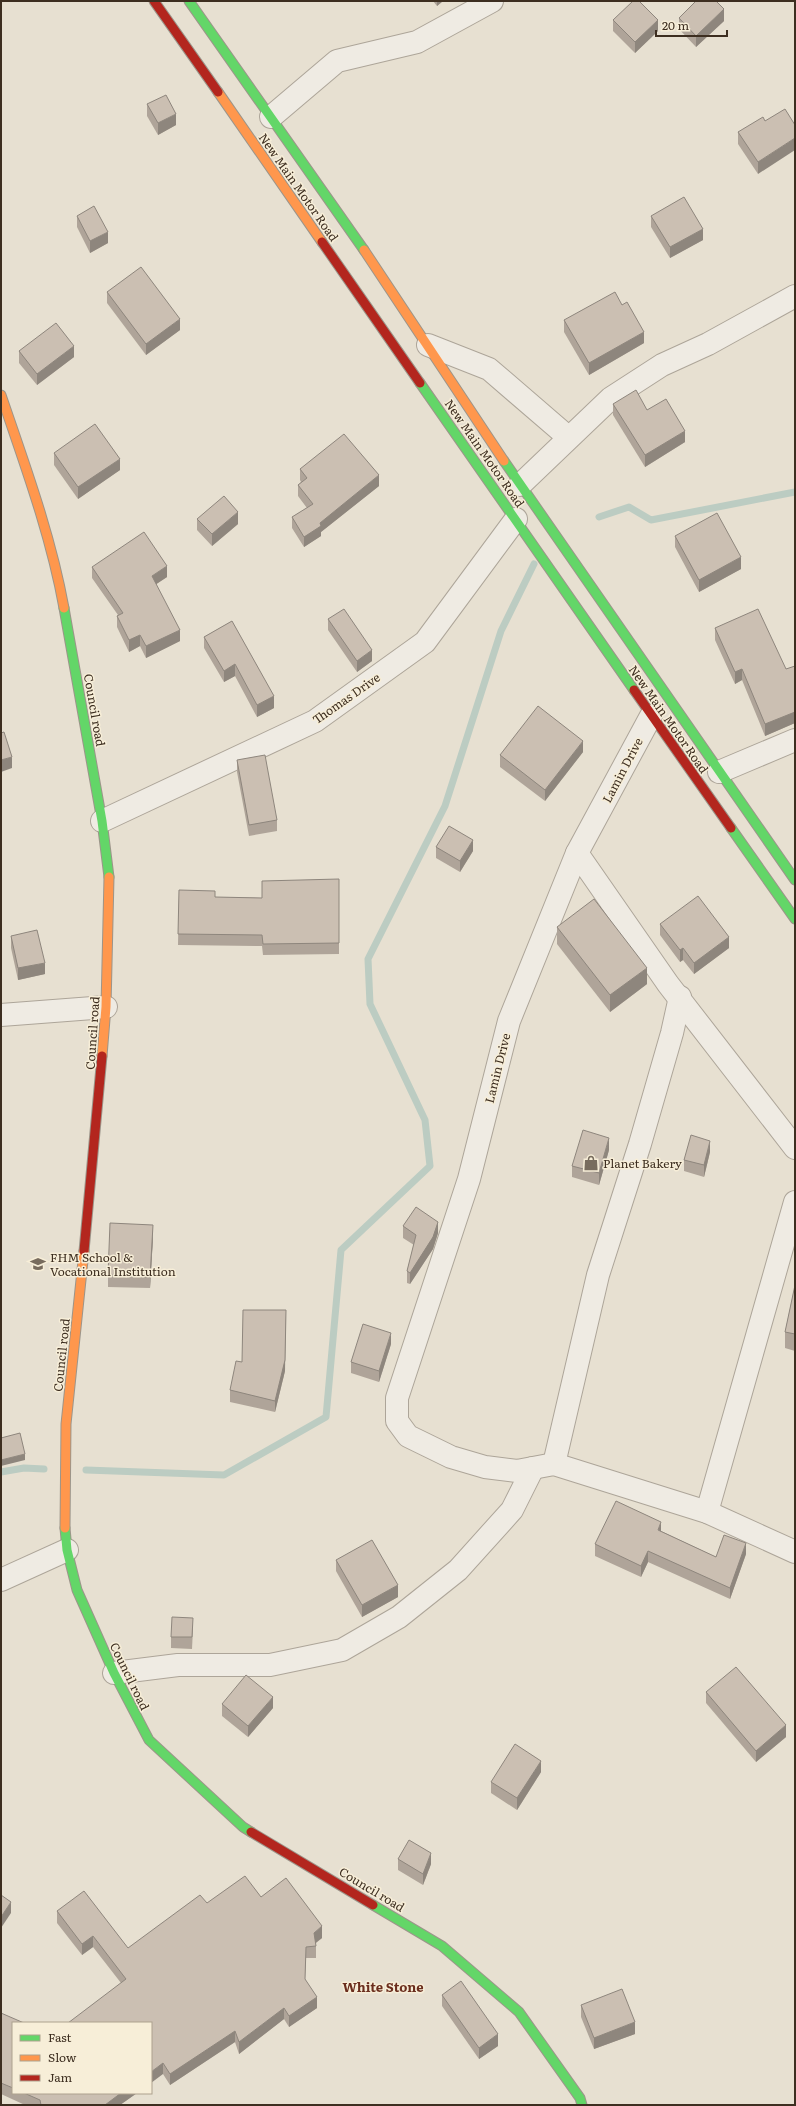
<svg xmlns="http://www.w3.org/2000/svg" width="796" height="2106" font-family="Literata,serif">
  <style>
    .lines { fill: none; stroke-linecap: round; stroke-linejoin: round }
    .stream { stroke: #bcccc2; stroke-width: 7 }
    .street-casing { stroke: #ada599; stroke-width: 24 }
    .fast-casing { stroke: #9c958a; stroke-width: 11 }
    .slow-casing { stroke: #9c958a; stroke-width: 11 }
    .jam-casing { stroke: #9c958a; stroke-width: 11 }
    .street { stroke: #efebe3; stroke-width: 22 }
    .fast { stroke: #63d668; stroke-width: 9 }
    .slow { stroke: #ff974d; stroke-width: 9 }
    .jam { stroke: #b3261e; stroke-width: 9 }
    .wall { fill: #afa499 }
    .shaded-wall { fill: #8e867d }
    .building { fill: #cbbfb2; stroke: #8e867d }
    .labels { text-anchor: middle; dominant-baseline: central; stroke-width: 3; stroke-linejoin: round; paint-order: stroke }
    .street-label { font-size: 12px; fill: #3d2e20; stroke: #f7eed8 }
    .poi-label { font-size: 12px; fill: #3d2e20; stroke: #f7eed8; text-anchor: start }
    .neighbourhood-label { font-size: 13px; font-weight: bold; fill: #6b2e1e; stroke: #f7eed8 }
  </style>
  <rect width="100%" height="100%" fill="#e7e0d1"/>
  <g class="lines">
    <g class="stream">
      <polyline points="599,517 629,507 651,520 795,492"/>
      <polyline points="86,1470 224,1475 326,1417 341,1250 430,1166 425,1120 370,1004 368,959 445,806 501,631 534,564"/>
      <polyline points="1,1472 24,1468 44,1469"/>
    </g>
    <g class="street-casing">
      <g id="street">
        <polyline points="271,117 337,61 417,42 492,1"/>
        <polyline points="428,345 489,369 568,437"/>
        <polyline points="520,485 611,398 662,365 708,344 795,296"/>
        <polyline points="651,716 577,853 509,1021 469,1179 397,1398 397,1421 408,1436 451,1457 485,1467 517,1471 554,1464 707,1512 795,1552"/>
        <polyline points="719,772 795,740"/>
        <polyline points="102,821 315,721 425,642 516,519"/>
        <polyline points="577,853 668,984 795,1148"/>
        <polyline points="1,1015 106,1007"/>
        <polyline points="554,1464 598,1275 640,1144 672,1033 680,997"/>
        <polyline points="707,1512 795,1202"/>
        <polyline points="1,1580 67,1550"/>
        <polyline points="114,1673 178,1665 270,1665 342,1650 399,1617 458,1570 512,1510 533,1468"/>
      </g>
    </g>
    <g class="fast-casing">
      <g id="fast">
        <polyline points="189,1 364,250"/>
        <polyline points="420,383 634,690"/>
        <polyline points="504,461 795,880"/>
        <polyline points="64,608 102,821 109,877"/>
        <polyline points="731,828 795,919"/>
        <polyline points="65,1528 67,1550 77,1590 114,1673 149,1740 243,1827 251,1832"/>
        <polyline points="373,1905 442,1946 519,2012 580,2098 582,2105"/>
      </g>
    </g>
    <g class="slow-casing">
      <g id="slow">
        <polyline points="218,92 322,242"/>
        <polyline points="364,250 504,461"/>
        <path d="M1,395C25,465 51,536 64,608"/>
        <polyline points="102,1056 106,1007 109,877"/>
        <polyline points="65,1528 66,1424 84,1251"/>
      </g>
    </g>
    <g class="jam-casing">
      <g id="jam">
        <polyline points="154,1 218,92"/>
        <polyline points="322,242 420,383"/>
        <polyline points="634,690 731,828"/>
        <polyline points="84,1251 102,1056"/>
        <polyline points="251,1832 373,1905"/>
      </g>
    </g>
    <use href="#street" class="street"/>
    <use href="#fast" class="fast"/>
    <use href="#slow" class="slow"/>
    <use href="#jam" class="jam"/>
  </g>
  <g class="wall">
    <polygon points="433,1 443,1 437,6"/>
    <polygon points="679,18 724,21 696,47 679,29"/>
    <polygon points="613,20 658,31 635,53 613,31"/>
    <polygon points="147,104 176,125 158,135 147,116"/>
    <polygon points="765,121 758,174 738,144 738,132"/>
    <polygon points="77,216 108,243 90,253 77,227"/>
    <polygon points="651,216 703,240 670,258 651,227"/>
    <polygon points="107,292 180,330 146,355 107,303"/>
    <polygon points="564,320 644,343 589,375 564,332"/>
    <polygon points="19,351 74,357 37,385 19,363"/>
    <polygon points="613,404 647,410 685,442 645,467 613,415"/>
    <polygon points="54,453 120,470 78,499 54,465"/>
    <polygon points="300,469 379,486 321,532 321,536 304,547 292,528 292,517 307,508 298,496 298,485 301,482 300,480"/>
    <polygon points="197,519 238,524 212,546 197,530"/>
    <polygon points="675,536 741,569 699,592 675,547"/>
    <polygon points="92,567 167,577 156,584 180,641 146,658 140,646 129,652 117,627 117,616 118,615 92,578"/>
    <polygon points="328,619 372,661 357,672 328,630"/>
    <polygon points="232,621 274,708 257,717 235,676 224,682 204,648 204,637"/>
    <polygon points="715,628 786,669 795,666 795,723 765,736 742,680 735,684 715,640"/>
    <polygon points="583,752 545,801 500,767 500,755"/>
    <polygon points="237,760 277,820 277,831 249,836 237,772"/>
    <polygon points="436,847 473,851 460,872 436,858"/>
    <polygon points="339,879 339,954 263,955 262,946 178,945 179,890 215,897 262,898"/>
    <polygon points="660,924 729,948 694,974 683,960 680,962 660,935"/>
    <polygon points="557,927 647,984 610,1012 557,944"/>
    <polygon points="11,936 45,974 18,980 11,948"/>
    <polygon points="609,1150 599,1185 572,1177 572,1166"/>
    <polygon points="710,1152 704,1177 684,1171 684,1160"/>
    <polygon points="403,1226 438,1233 433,1249 410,1284 407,1283 407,1271 414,1245 403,1238"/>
    <polygon points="153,1237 150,1288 108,1287 108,1275"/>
    <polygon points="795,1285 795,1351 785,1348 785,1332"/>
    <polygon points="391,1344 379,1382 351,1373 351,1362"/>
    <polygon points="285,1371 275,1412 230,1402 230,1390"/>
    <polygon points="661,1531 716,1557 746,1554 730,1599 648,1562 641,1577 595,1556 595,1544"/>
    <polygon points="336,1560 398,1597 362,1617 336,1571"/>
    <polygon points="193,1629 192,1649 171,1648 171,1637"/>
    <polygon points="706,1692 786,1737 756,1762 706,1703"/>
    <polygon points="222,1704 273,1708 248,1737 222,1716"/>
    <polygon points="541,1772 517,1810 491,1793 491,1782"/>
    <polygon points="398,1859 431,1864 423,1885 398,1870"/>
    <polygon points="261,1897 322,1938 316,1943 316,1958 306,1958 305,1979 317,2008 289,2027 284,2019 239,2054 235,2042 170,2085 163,2074 121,1983 93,1947 82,1955 57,1923 57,1911 128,1948 207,1903"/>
    <polygon points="442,1995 498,2046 479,2059 442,2006"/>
    <polygon points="581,2005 635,2034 594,2049 581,2017"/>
    <polygon points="1,2013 13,2023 13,2093 137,2093 120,2105 25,2105 1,2094"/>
  </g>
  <g class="shaded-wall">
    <polygon points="437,1 443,1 437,6"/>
    <polygon points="724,9 724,21 696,47 696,36"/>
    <polygon points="658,20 658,31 635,53 635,42"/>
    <polygon points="176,114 176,125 158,135 158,123"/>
    <polygon points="795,138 795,150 758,174 758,162"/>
    <polygon points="703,229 703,240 670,258 670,247"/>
    <polygon points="108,232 108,243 90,253 90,241"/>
    <polygon points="180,319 180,330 146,355 146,344"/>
    <polygon points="644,332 644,343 589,375 589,363"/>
    <polygon points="74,346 74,357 37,385 37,374"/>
    <polygon points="685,431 685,442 645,467 645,455"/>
    <polygon points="120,459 120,470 78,499 78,487"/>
    <polygon points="379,475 379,486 321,532 321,536 304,547 304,537 320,523"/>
    <polygon points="238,512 238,524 212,546 212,534"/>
    <polygon points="741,557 741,569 699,592 699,580"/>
    <polygon points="167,566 167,577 152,587 152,576"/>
    <polygon points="180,630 180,641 146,658 146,646"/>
    <polygon points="140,635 140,646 129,652 129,640"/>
    <polygon points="372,650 372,661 357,672 357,661"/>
    <polygon points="235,664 235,676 224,682 224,671"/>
    <polygon points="742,669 742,680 735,684 735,672"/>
    <polygon points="274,696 274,708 257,717 257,705"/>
    <polygon points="795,712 795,723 765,736 765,724"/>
    <polygon points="583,741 583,752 545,801 545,790"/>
    <polygon points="12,757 12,768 1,772 1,760"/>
    <polygon points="473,840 473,851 460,872 460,861"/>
    <polygon points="729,937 729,948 694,974 694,963"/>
    <polygon points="683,948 683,960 680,962 680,950"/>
    <polygon points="45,963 45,974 18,980 18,968"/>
    <polygon points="647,968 647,984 610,1012 610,995"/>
    <polygon points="609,1138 609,1150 599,1185 599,1173"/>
    <polygon points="710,1141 710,1152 704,1177 704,1165"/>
    <polygon points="438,1222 438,1233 433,1249 410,1284 410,1273"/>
    <polygon points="153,1225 153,1237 150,1288 150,1277"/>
    <polygon points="286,1310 285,1371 275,1412 275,1401"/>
    <polygon points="391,1333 391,1344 379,1382 379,1371"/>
    <polygon points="25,1454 25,1460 1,1466 1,1460"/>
    <polygon points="661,1522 661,1533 658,1530"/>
    <polygon points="746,1543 746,1554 730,1599 730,1588"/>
    <polygon points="648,1551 648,1562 641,1577 641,1566"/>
    <polygon points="398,1585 398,1597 362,1617 362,1605"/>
    <polygon points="273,1697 273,1708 248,1737 248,1726"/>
    <polygon points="786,1725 786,1737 756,1762 756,1751"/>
    <polygon points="541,1761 541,1772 517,1810 517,1798"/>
    <polygon points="431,1853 431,1864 423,1885 423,1874"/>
    <polygon points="11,1902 11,1913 1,1928 1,1917"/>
    <polygon points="322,1926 322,1938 314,1944 314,1933"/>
    <polygon points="93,1936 93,1947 82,1955 82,1944"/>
    <polygon points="317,1997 317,2008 289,2027 289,2016"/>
    <polygon points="284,2008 284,2019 239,2054 239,2042"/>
    <polygon points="635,2022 635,2034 594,2049 594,2038"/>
    <polygon points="235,2031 235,2042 170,2085 170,2074"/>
    <polygon points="498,2034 498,2046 479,2059 479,2048"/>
    <polygon points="163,2063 163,2074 151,2083 151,2072"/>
    <polygon points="121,2093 137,2093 120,2105 105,2105"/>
  </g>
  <g class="building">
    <polygon points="633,1 639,1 658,20 635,42 613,20"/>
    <polygon points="696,1 716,1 724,9 696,36 679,18"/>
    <polygon points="166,95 176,114 158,123 147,104"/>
    <polygon points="785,109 795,125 795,138 758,162 738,132 763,117 765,121"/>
    <polygon points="684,197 703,229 670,247 651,216"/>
    <polygon points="94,206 108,232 90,241 77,216"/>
    <polygon points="141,267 180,319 146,344 107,292"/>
    <polygon points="615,292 622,305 627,302 644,332 589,363 564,320"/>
    <polygon points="56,323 74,346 37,374 19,351"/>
    <polygon points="636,390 647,410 666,399 685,431 645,455 613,404"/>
    <polygon points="95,424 120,459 78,487 54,453"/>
    <polygon points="344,434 379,475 320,523 321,526 304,537 292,517 313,504 298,485 307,478 300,469"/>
    <polygon points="224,496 238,512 212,534 197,519"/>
    <polygon points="717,513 741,557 699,580 675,536"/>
    <polygon points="144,532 167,566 152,576 180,630 146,646 140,635 129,640 117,616 123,613 92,567"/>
    <polygon points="344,609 372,650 357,661 328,619"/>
    <polygon points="758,609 786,669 795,666 795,712 765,724 742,669 735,672 715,628"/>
    <polygon points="232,621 274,696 257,705 235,664 224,671 204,637"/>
    <polygon points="538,706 583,741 545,790 500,755"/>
    <polygon points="4,732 12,757 1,760 1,733"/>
    <polygon points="265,755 277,820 249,825 237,760"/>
    <polygon points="449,826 473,840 460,861 436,847"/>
    <polygon points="339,879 339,943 263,944 262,935 178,934 179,890 215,891 215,897 262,898 262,881"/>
    <polygon points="698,896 729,937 694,963 683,948 680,950 660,924"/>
    <polygon points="594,899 647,968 610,995 557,927"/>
    <polygon points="37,930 45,963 18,968 11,936"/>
    <polygon points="583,1130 609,1138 599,1173 572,1166"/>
    <polygon points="691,1135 710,1141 704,1165 684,1160"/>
    <polygon points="416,1207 438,1222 433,1237 410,1273 407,1271 416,1235 403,1226"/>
    <polygon points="110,1223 153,1225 150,1277 108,1275"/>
    <polygon points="795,1285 795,1334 785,1332"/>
    <polygon points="243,1310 286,1310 285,1360 275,1401 230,1390 236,1361 242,1362"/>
    <polygon points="363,1324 391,1333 379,1371 351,1362"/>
    <polygon points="20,1433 25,1454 1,1460 1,1438"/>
    <polygon points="616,1501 661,1522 658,1530 716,1557 724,1535 746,1543 730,1588 648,1551 641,1566 595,1544"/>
    <polygon points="372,1540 398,1585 362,1605 336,1560"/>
    <polygon points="172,1617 193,1618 192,1637 171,1637"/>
    <polygon points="736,1667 786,1725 756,1751 706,1692"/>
    <polygon points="246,1675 273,1697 248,1726 222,1704"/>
    <polygon points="515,1744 541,1761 517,1798 491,1782"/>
    <polygon points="409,1840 431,1853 423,1874 398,1859"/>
    <polygon points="245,1876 261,1897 286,1878 322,1926 314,1933 316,1946 306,1947 305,1979 317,1997 289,2016 284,2008 239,2042 235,2031 170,2074 163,2063 151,2072 151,2023 68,2023 126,1979 93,1936 82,1944 57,1911 84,1891 128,1948 200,1895 207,1903"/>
    <polygon points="1,1895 11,1902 1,1917"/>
    <polygon points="461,1981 498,2034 479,2048 442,1995"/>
    <polygon points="622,1989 635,2022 594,2038 581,2005"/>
    <polygon points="1,2013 24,2023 13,2023 13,2088 1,2083"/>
    <polygon points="24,2093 121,2093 105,2105 41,2105 40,2100"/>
  </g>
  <defs>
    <g id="shop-bare" transform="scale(1.2)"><path d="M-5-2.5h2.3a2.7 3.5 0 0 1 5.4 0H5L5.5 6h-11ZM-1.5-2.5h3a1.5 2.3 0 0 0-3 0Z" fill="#786c5e" stroke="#f7eed8" stroke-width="2.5" paint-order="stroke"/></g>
    <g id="school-bare" transform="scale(1.2)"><path d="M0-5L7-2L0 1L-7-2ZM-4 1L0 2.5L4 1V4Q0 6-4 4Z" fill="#786c5e" stroke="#f7eed8" stroke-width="2.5" paint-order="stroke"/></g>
  </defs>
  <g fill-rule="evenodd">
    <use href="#shop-bare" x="591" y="1163"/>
    <use href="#school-bare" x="38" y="1264"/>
  </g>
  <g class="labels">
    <g class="street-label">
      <text transform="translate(299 187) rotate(55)">New Main Motor Road</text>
      <text transform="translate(485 453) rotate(55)">New Main Motor Road</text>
      <text transform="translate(346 698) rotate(-35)">Thomas Drive</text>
      <text transform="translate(95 710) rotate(80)">Council road</text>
      <text transform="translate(669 719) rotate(55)">New Main Motor Road</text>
      <text transform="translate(622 770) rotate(-62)">Lamin Drive</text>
      <text transform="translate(92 1033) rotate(-86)">Council road</text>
      <text transform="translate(497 1068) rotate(-76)">Lamin Drive</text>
      <text transform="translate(61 1355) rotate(-84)">Council road</text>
      <text transform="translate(130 1676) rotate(64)">Council road</text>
      <text transform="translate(372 1889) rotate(31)">Council road</text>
    </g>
    <g class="poi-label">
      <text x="603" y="1163">Planet Bakery</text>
      <text x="50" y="1257">FHM School &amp;<tspan x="50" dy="14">Vocational Institution</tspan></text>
    </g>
    <g class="neighbourhood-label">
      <text x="383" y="1986">White Stone</text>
    </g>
  </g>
  <rect width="796" height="2106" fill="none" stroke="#3d2e20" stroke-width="4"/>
  <rect x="12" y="2022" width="140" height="72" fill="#f7eed8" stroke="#ada18e"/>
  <rect x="20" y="2035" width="20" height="6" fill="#63d668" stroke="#ada18e"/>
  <text x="48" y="2042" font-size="12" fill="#3d2e20">Fast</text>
  <rect x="20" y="2055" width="20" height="6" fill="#ff974d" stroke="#ada18e"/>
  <text x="48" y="2062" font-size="12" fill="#3d2e20">Slow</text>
  <rect x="20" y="2075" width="20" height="6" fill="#b3261e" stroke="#ada18e"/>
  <text x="48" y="2082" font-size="12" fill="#3d2e20">Jam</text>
  <path d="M656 30v6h71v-6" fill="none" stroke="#3d2e20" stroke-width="2"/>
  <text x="662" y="30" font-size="12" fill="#3d2e20" stroke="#f7eed8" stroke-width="3" paint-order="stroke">20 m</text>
</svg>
